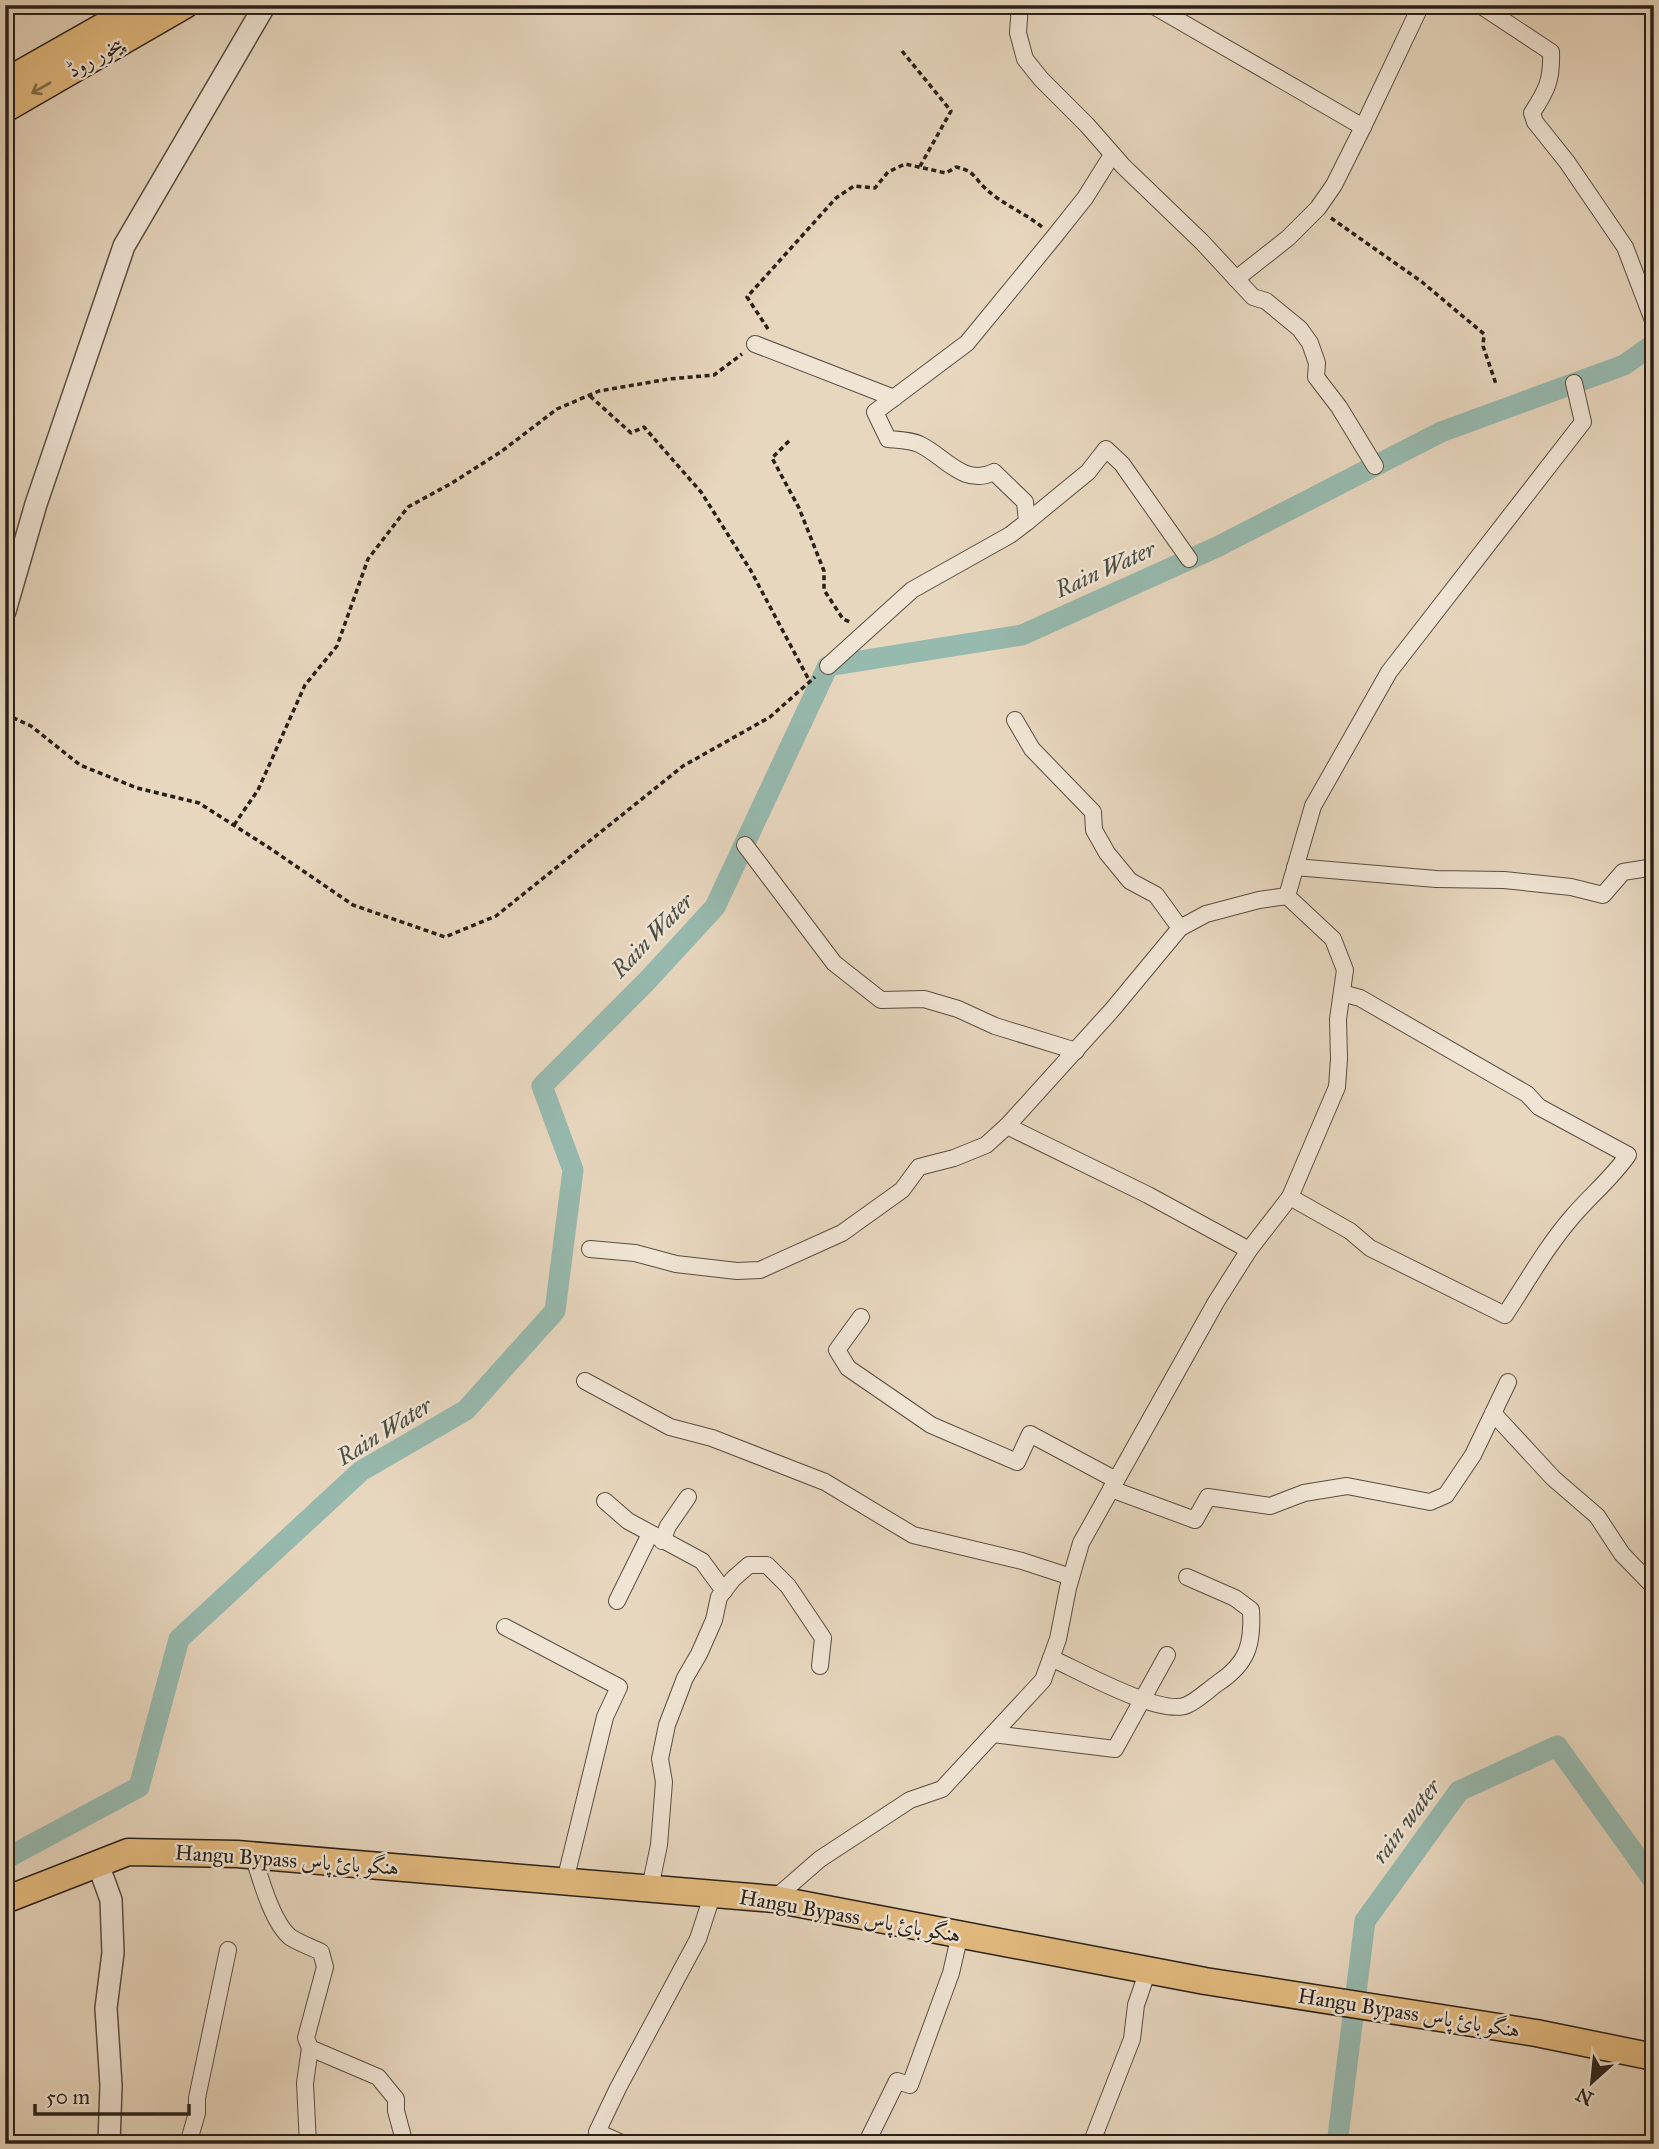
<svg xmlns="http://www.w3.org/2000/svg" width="1659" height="2149" font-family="'IM FELL Great Primer',Amiri,serif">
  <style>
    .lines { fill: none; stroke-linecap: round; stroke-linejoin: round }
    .canal { stroke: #97baaf; stroke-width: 21 }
    .minor-casing { stroke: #594e42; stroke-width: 18 }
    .tertiary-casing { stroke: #594e42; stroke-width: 24 }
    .primary-casing { stroke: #292018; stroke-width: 29 }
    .path { stroke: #292018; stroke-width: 3.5; stroke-dasharray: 5 3.5; stroke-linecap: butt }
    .minor { stroke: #f0e5d5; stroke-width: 16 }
    .tertiary { stroke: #f0e5d5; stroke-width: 21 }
    .primary { stroke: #e4bc80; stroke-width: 26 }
    .oneway { stroke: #866e4c }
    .labels { text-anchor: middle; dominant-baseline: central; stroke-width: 5; stroke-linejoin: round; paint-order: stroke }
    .street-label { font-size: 21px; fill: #292018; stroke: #f0e5d5 }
    .water-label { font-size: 23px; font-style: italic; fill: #4a4e45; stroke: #f0e5d5 }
  </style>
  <rect width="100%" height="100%" fill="#e8d7bf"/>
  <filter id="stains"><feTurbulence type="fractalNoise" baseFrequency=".00286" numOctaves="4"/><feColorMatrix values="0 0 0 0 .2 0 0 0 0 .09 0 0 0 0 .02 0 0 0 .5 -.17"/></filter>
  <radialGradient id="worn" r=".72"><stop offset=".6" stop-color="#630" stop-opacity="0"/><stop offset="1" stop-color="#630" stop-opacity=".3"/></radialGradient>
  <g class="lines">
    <g class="canal">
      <polyline points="5,1859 139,1787 179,1639 361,1471 466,1410 555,1311 573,1170 542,1086 646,982 715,907 828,666 1022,635 1217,547 1441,432 1624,365 1654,344"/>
      <polyline points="1337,2144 1365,1921 1459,1791 1557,1746 1654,1881"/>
    </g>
    <g class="minor-casing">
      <g id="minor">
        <polyline points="1020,5 1018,33 1025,59 1041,79 1087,125 1123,166 1202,242 1253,297 1266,301 1300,329 1310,343 1317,363 1316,377 1339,407 1375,466"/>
        <polyline points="1152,5 1363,127"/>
        <path d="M1480,5L1551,52C1552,80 1547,90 1532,113L1535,122L1567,162L1625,247L1654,323"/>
        <polyline points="1236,279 1288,238 1318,208 1334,185 1363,127 1421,5"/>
        <polyline points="755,344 894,398"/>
        <polyline points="1027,522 1088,472 1106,449 1122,464 1189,559"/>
        <path d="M828,666L912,590L1010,535L1027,522L1025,502L994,472C964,487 945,457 921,445C912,440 899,440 888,439L875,412L967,343L1054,237L1085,198L1112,155"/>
        <polyline points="1015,720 1032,749 1093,812 1094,830 1107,853 1130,881 1156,895 1180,928"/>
        <polyline points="745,845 834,963 881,1000 924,999 958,1009 995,1026 1076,1051"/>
        <polyline points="1295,867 1436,879 1504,880 1571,887 1603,895 1623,872 1654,867"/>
        <polyline points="1007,1126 1148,1195 1249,1250"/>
        <path d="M1290,1197L1350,1231L1370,1248L1505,1315C1527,1282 1546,1247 1573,1216C1591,1195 1612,1178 1628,1155L1539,1107L1527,1094L1360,998L1342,993"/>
        <polyline points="590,1249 635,1253 676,1264 737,1271 760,1270 842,1233 902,1190 919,1167 954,1158 986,1145 1007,1126 1112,1010 1180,928 1206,914 1259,900 1287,896"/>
        <polyline points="861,1317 837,1350 848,1368 931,1425 1017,1462 1030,1434 1116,1480"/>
        <polyline points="585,1381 670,1427 712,1438 825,1482 913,1535 1022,1561 1071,1577"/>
        <polyline points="1493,1413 1553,1478 1597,1516 1622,1554 1654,1587"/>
        <polyline points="1111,1489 1195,1520 1208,1497 1270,1506 1304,1493 1347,1486 1430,1502 1446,1495 1473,1455 1508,1382"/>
        <polyline points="605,1501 628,1521 702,1561 724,1591"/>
        <polyline points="662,1541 668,1526 688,1497"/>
        <polyline points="617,1601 650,1534"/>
        <polyline points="505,1627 619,1687 605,1717 565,1881"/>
        <path d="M1051,1658C1078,1670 1161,1717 1187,1705C1198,1700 1208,1690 1218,1683C1248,1663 1253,1644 1251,1610L1235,1598L1187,1577"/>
        <polyline points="993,1734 1115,1749 1167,1655"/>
        <path d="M253,1855C260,1877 272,1922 290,1937C299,1943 311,1947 321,1952L325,1967L306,2038L310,2048L378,2077L396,2099V2111L405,2144"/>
        <polyline points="650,1888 659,1845 664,1782 660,1759 667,1725 685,1678 699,1654 714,1620 719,1597 733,1579 749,1565 767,1565 788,1586 823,1638 820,1666"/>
        <polyline points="774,1899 820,1859 910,1800 942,1789 1043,1680 1058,1639 1068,1588 1081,1543 1216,1302 1249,1250 1290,1197 1337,1087 1339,1059 1338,1019 1345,970 1333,939 1287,896 1313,806 1389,672 1583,422 1574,383"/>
        <polyline points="188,2144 197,2113 197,2098 228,1950"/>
        <polyline points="308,2144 305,2083 310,2048"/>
        <polyline points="624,2144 597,2132 618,2088 698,1939 713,1893"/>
        <polyline points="866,2144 897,2081 910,2085 951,1973 960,1934"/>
        <polyline points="1091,2144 1132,2039 1136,2005 1148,1970"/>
      </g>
    </g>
    <g class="tertiary-casing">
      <g id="tertiary">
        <polyline points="5,611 36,504 124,246 265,5"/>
        <polyline points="98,1864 111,1900 113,1953 106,2008 111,2085 109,2144"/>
      </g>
    </g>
    <g class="primary-casing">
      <g id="primary">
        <polyline points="5,82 141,5"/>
        <polyline points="5,109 185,5"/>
        <polyline points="5,1900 128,1852 237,1854 774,1899 1205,1981 1536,2033 1654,2057"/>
      </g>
    </g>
    <g class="path">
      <polyline points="902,51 951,111 919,168"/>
      <polyline points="1331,218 1422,282 1484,334 1483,346 1496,384"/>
      <path d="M768,329L747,297L836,198L854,186L875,188L888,172L905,164L946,173L956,167C975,171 974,178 986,189C1002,204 1025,213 1042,227"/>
      <polyline points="590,396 631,433 644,427 701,492 751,571 810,682"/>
      <polyline points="789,441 772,458 799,508 824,571 824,590 843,619 850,622"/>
      <polyline points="5,714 31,726 80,765 137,788 199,803 268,847 353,905 445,937 496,916 683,766 770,717 815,677"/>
      <polyline points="234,825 258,790 305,685 337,646 368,559 408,507 452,483 502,451 557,409 599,391 669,379 714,375 742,354"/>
    </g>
    <use href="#minor" class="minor"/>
    <use href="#tertiary" class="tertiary"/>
    <use href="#primary" class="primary"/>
  </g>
  <defs><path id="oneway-shaft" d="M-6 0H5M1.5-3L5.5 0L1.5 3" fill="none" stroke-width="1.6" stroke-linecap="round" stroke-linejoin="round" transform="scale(1.75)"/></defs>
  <use class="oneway" href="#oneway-shaft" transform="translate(41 88) rotate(150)"/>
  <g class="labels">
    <g class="street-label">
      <text transform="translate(95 57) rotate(-30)">پیخور روڈ</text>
      <text transform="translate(287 1860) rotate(4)">Hangu Bypass ہنگو بائ پاس</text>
      <text transform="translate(850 1916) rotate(10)">Hangu Bypass ہنگو بائ پاس</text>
      <text transform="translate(1409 2013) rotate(9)">Hangu Bypass ہنگو بائ پاس</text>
    </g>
    <g class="water-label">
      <text transform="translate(1105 569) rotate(-24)">Rain Water</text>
      <text transform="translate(652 935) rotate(-46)">Rain Water</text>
      <text transform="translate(384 1431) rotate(-32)">Rain Water</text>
      <text transform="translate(1406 1821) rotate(-53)">rain water</text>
    </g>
  </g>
  <rect width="1659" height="2149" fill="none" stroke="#e8d7bf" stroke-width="28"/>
  <rect x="7" y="7" width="1645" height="2135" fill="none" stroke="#292018" stroke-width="3.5"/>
  <rect x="14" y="14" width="1631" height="2121" fill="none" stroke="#292018" stroke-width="2"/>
  <g transform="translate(1592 2082) rotate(207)" stroke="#f0e5d5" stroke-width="5" paint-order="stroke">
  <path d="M0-5L12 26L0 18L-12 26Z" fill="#292018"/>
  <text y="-10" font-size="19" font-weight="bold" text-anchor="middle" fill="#292018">N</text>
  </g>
  <path d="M35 2104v10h154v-10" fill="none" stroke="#292018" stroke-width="3.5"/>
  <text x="46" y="2104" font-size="21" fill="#292018" stroke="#f0e5d5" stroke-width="5" paint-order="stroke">50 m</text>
  <rect width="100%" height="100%" filter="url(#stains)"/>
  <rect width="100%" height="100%" fill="url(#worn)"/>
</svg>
